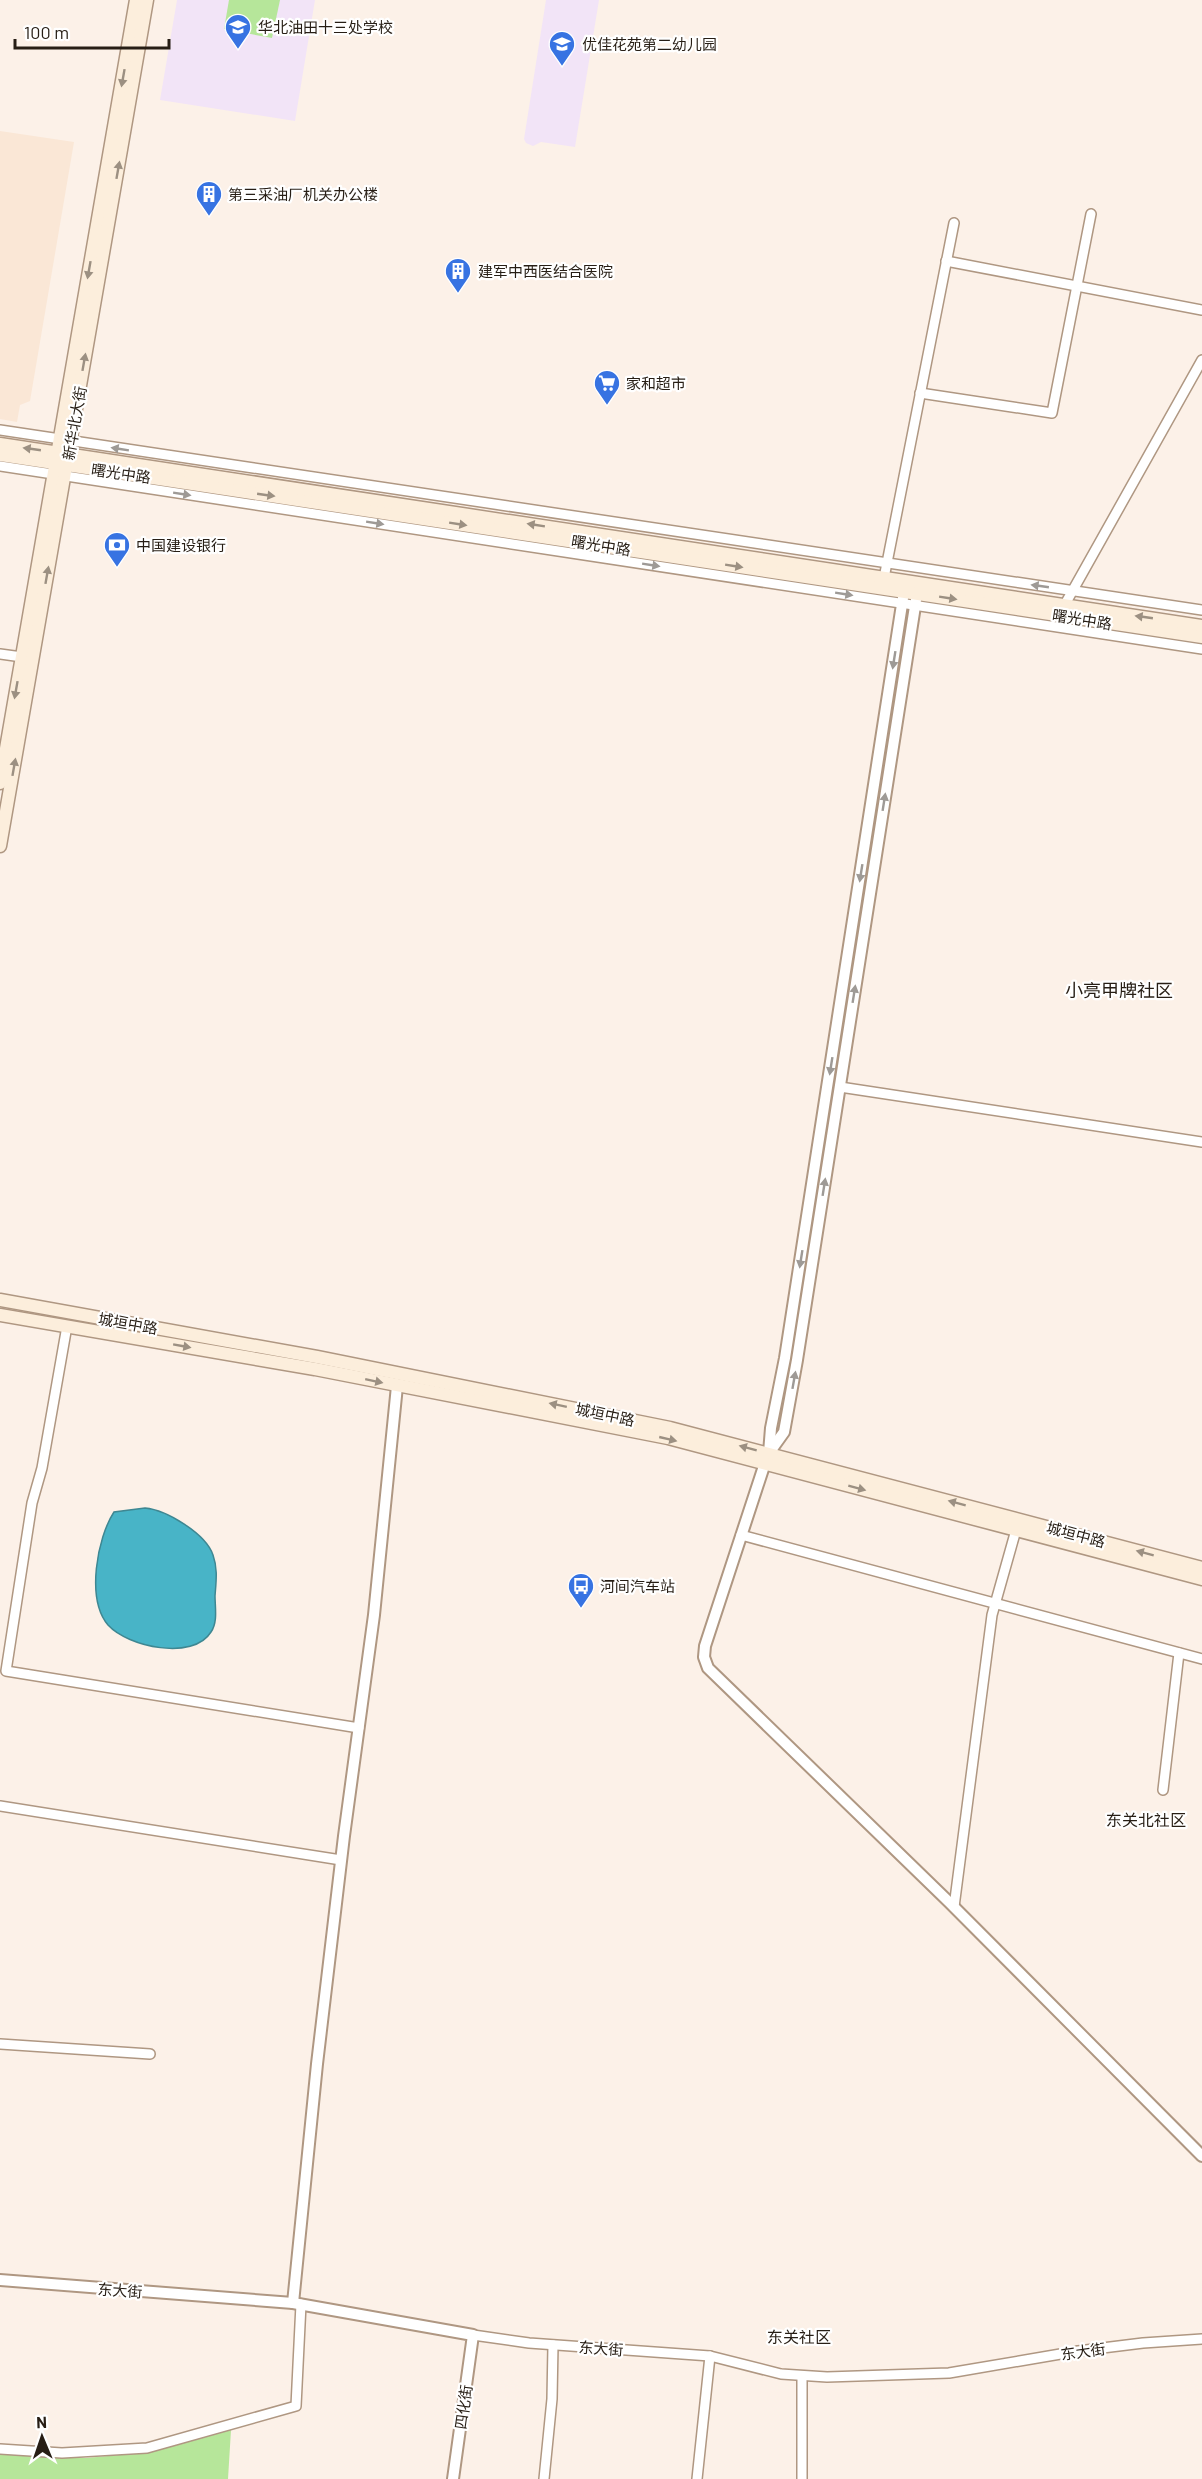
<svg xmlns="http://www.w3.org/2000/svg" width="1202" height="2479" font-family="Barlow,'Noto Sans SC',sans-serif">
  <style>
    .built { fill: #fae7d6 }
    .education { fill: #f2e4f7 }
    .green { fill: #b6e69a }
    .water { fill: #48b4c7; stroke: #3e8792; stroke-width: 1.5 }
    .lines { fill: none; stroke-linecap: round; stroke-linejoin: round }
    .minor-casing { stroke: #af9782; stroke-width: 12 }
    .tertiary-casing { stroke: #af9782; stroke-width: 14 }
    .secondary-casing { stroke: #af9782; stroke-width: 15 }
    .minor { stroke: #fff; stroke-width: 9 }
    .tertiary { stroke: #fff; stroke-width: 10 }
    .secondary { stroke: #fceedc; stroke-width: 12 }
    .oneway { fill: #9c9082 }
    .oneway2 { fill: #9e9a96 }
    .labels { text-anchor: middle; dominant-baseline: central; stroke-width: 4.5; stroke-linejoin: round; paint-order: stroke }
    .poi-label { font-size: 15px; fill: #271e15; stroke: #fff; text-anchor: start }
    .street-label { font-size: 15px; fill: #271e15; stroke: #fff }
    .neighbourhood-label { font-size: 16px; fill: #271e15; stroke: #fff }
    .quarter-label { font-size: 18px; fill: #271e15; stroke: #fff }
  </style>
  <rect width="100%" height="100%" fill="#fcf1e8"/>
  <polygon class="built" points="0,131 74,142 30,401 20,405 17,422 0,419"/>
  <g class="education">
    <polygon points="177,0 315,0 295,121 160,100"/>
    <polygon points="546,0 599,0 575,147 541,142 533,146 526,143 524,139"/>
  </g>
  <g class="green">
    <polygon points="229,0 280,0 272,38 224,29"/>
    <polygon points="231,2430 228,2479 0,2479 0,2453 86,2458 152,2452"/>
  </g>
  <path class="water" d="M145,1508C167,1510 206,1534 213,1555C218,1569 216,1582 215,1596C215,1607 218,1622 211,1632C193,1661 128,1647 108,1625C86,1599 97,1538 114,1512Z"/>
  <g class="lines">
    <g class="minor-casing">
      <g id="minor">
        <polyline points="946,261 1202,310"/>
        <polyline points="920,393 1052,413 1091,214"/>
        <polyline points="0,430 1202,610"/>
        <polyline points="0,466 1202,649"/>
        <polyline points="884,578 954,223"/>
        <polyline points="1064,606 1202,360"/>
        <polyline points="0,654 22,657"/>
        <polyline points="840,1087 1202,1142"/>
        <polyline points="67,1326 42,1468 32,1503 6,1671 359,1728"/>
        <polyline points="741,1535 1202,1659"/>
        <polyline points="1163,1790 1179,1653"/>
        <polyline points="0,1806 341,1860"/>
        <polyline points="954,1907 992,1615 1016,1530"/>
        <polyline points="0,2044 150,2054"/>
        <polyline points="473,2335 529,2343 710,2356 781,2374 827,2377 949,2373 1078,2351 1143,2343 1202,2339"/>
        <polyline points="802,2376 802,2479"/>
        <polyline points="0,2449 62,2453 147,2448 296,2406 301,2304"/>
        <polyline points="544,2479 552,2399 553,2345"/>
        <polyline points="697,2479 710,2356"/>
      </g>
    </g>
    <g class="tertiary-casing">
      <g id="tertiary">
        <polyline points="918,587 797,1360 784,1432 769,1453 765,1463 705,1646 704,1657 708,1668 949,1902 1202,2156"/>
        <polyline points="769,1453 771,1428 785,1358 905,585"/>
        <polyline points="0,2280 293,2303 473,2335 453,2479"/>
        <polyline points="293,2303 317,2064 344,1836 374,1615 397,1386"/>
      </g>
    </g>
    <g class="secondary-casing">
      <g id="secondary">
        <polyline points="0,444 1202,626"/>
        <polyline points="0,455 1202,637"/>
        <polyline points="0,783 136,0"/>
        <polyline points="0,846 147,0"/>
        <polyline points="0,1300 317,1357 670,1428 1202,1568"/>
        <polyline points="0,1315 315,1369 668,1438 1202,1579"/>
      </g>
    </g>
    <use href="#minor" class="minor"/>
    <use href="#tertiary" class="tertiary"/>
    <use href="#secondary" class="secondary"/>
  </g>
  <defs><path id="oneway-solid" d="M-6-.8H1V-3.2L6.5 0L1 3.2V.8H-6Z" transform="scale(1.5)"/></defs>
  <g class="oneway">
    <use href="#oneway-solid" transform="translate(123 78) rotate(100)"/>
    <use href="#oneway-solid" transform="translate(118 170) rotate(-80)"/>
    <use href="#oneway-solid" transform="translate(89 270) rotate(100)"/>
    <use href="#oneway-solid" transform="translate(84 362) rotate(-80)"/>
    <use href="#oneway-solid" transform="translate(32 449) rotate(-172)"/>
    <use href="#oneway-solid" transform="translate(266 495) rotate(8)"/>
    <use href="#oneway-solid" transform="translate(458 524) rotate(9)"/>
    <use href="#oneway-solid" transform="translate(536 525) rotate(-171)"/>
    <use href="#oneway-solid" transform="translate(734 566) rotate(9)"/>
    <use href="#oneway-solid" transform="translate(47 575) rotate(-80)"/>
    <use href="#oneway-solid" transform="translate(948 598) rotate(9)"/>
    <use href="#oneway-solid" transform="translate(1144 617) rotate(-172)"/>
    <use href="#oneway-solid" transform="translate(16 690) rotate(100)"/>
    <use href="#oneway-solid" transform="translate(14 767) rotate(-80)"/>
    <use href="#oneway-solid" transform="translate(182 1346) rotate(10)"/>
    <use href="#oneway-solid" transform="translate(374 1381) rotate(12)"/>
    <use href="#oneway-solid" transform="translate(558 1405) rotate(-168)"/>
    <use href="#oneway-solid" transform="translate(668 1439) rotate(13)"/>
    <use href="#oneway-solid" transform="translate(748 1448) rotate(-165)"/>
    <use href="#oneway-solid" transform="translate(857 1488) rotate(15)"/>
    <use href="#oneway-solid" transform="translate(957 1503) rotate(-165)"/>
    <use href="#oneway-solid" transform="translate(1145 1553) rotate(-165)"/>
  </g>
  <g class="oneway2">
    <use href="#oneway-solid" transform="translate(120 449) rotate(-171)"/>
    <use href="#oneway-solid" transform="translate(182 494) rotate(9)"/>
    <use href="#oneway-solid" transform="translate(375 523) rotate(9)"/>
    <use href="#oneway-solid" transform="translate(651 565) rotate(9)"/>
    <use href="#oneway-solid" transform="translate(1040 586) rotate(-172)"/>
    <use href="#oneway-solid" transform="translate(844 594) rotate(9)"/>
    <use href="#oneway-solid" transform="translate(894 660) rotate(99)"/>
    <use href="#oneway-solid" transform="translate(884 802) rotate(-81)"/>
    <use href="#oneway-solid" transform="translate(861 873) rotate(99)"/>
    <use href="#oneway-solid" transform="translate(854 994) rotate(-81)"/>
    <use href="#oneway-solid" transform="translate(831 1066) rotate(99)"/>
    <use href="#oneway-solid" transform="translate(824 1187) rotate(-81)"/>
    <use href="#oneway-solid" transform="translate(801 1259) rotate(99)"/>
    <use href="#oneway-solid" transform="translate(794 1380) rotate(-80)"/>
  </g>
  <defs>
    <g id="school-pin" transform="scale(1.35)"><path d="M0 17L-7.5 6A9.5 9.5 0 1 1 7.5 6Z" fill="#3773e2" stroke="#fff"/><path d="M0-5L7-2L0 1L-7-2ZM-4 1L0 2.5L4 1V4Q0 6-4 4Z" fill="#fff"/></g>
    <g id="building-pin" transform="scale(1.35)"><path d="M0 17L-7.5 6A9.5 9.5 0 1 1 7.5 6Z" fill="#3773e2" stroke="#fff"/><path d="M-4-6H4V6H1V3H-1V6H-4ZM-2.5-4.3h1.7v1.8h-1.7ZM.8-4.3h1.7v1.8H.8ZM-2.5-1h1.7V.8h-1.7ZM.8-1h1.7V.8H.8Z" fill="#fff"/></g>
    <g id="supermarket-pin" transform="scale(1.35)"><path d="M0 17L-7.5 6A9.5 9.5 0 1 1 7.5 6Z" fill="#3773e2" stroke="#fff"/><path d="M-6-5.5h2.5l.6 2H6L4.5 2H-2.5L-4.4-4H-6ZM-1.5 3.2a1.3 1.3 0 1 0 .1 0ZM3 3.2a1.3 1.3 0 1 0 .1 0Z" fill="#fff"/></g>
    <g id="bank-pin" transform="scale(1.35)"><path d="M0 17L-7.5 6A9.5 9.5 0 1 1 7.5 6Z" fill="#3773e2" stroke="#fff"/><path d="M-6-4H6V4H-6ZM0-2.3a2.3 2.3 0 1 0 0 4.6a2.3 2.3 0 1 0 0-4.6Z" fill="#fff"/></g>
    <g id="bus-pin" transform="scale(1.35)"><path d="M0 17L-7.5 6A9.5 9.5 0 1 1 7.5 6Z" fill="#3773e2" stroke="#fff"/><path d="M-5-6H5V4H4V6H2V4H-2V6H-4V4H-5ZM-3.5-4V0h7V-4ZM-3.5 1.2v1.5H-2V1.2ZM2 1.2v1.5H3.5V1.2Z" fill="#fff"/></g>
  </defs>
  <g fill-rule="evenodd">
    <use href="#school-pin" x="238" y="27"/>
    <use href="#school-pin" x="562" y="44"/>
    <use href="#building-pin" x="209" y="194"/>
    <use href="#building-pin" x="458" y="271"/>
    <use href="#supermarket-pin" x="607" y="383"/>
    <use href="#bank-pin" x="117" y="545"/>
    <use href="#bus-pin" x="581" y="1586"/>
  </g>
  <g class="labels">
    <g class="poi-label">
      <text x="258" y="27">华北油田十三处学校</text>
      <text x="582" y="44">优佳花苑第二幼儿园</text>
      <text x="228" y="194">第三采油厂机关办公楼</text>
      <text x="478" y="271">建军中西医结合医院</text>
      <text x="626" y="383">家和超市</text>
      <text x="136" y="545">中国建设银行</text>
      <text x="600" y="1586">河间汽车站</text>
    </g>
    <g class="street-label">
      <text transform="translate(74 423) rotate(-80)">新华北大街</text>
      <text transform="translate(121 473) rotate(8)">曙光中路</text>
      <text transform="translate(601 545) rotate(9)">曙光中路</text>
      <text transform="translate(1082 619) rotate(9)">曙光中路</text>
      <text transform="translate(128 1323) rotate(10)">城垣中路</text>
      <text transform="translate(605 1414) rotate(12)">城垣中路</text>
      <text transform="translate(1076 1534) rotate(15)">城垣中路</text>
      <text transform="translate(120 2290) rotate(4)">东大街</text>
      <text transform="translate(601 2348) rotate(4)">东大街</text>
      <text transform="translate(1083 2351) rotate(-8)">东大街</text>
      <text transform="translate(463 2407) rotate(-82)">四化街</text>
    </g>
    <g class="neighbourhood-label">
      <text x="1146" y="1819">东关北社区</text>
      <text x="799" y="2336">东关社区</text>
    </g>
    <g class="quarter-label">
      <text x="1119" y="990">小亮甲牌社区</text>
    </g>
  </g>
  <g transform="translate(42 2437) rotate(358)" stroke="#ffffff" stroke-width="4.5" paint-order="stroke">
  <path d="M0-4.5L10 22L0 15L-10 22Z" fill="#271e15"/>
  <text y="-9" font-size="16" font-weight="bold" text-anchor="middle" fill="#271e15">N</text>
  </g>
  <path d="M15 39v9h154v-9" fill="none" stroke="#271e15" stroke-width="3"/>
  <text x="24" y="39" font-size="18" fill="#271e15" stroke="#ffffff" stroke-width="4.5" paint-order="stroke">100 m</text>
</svg>
